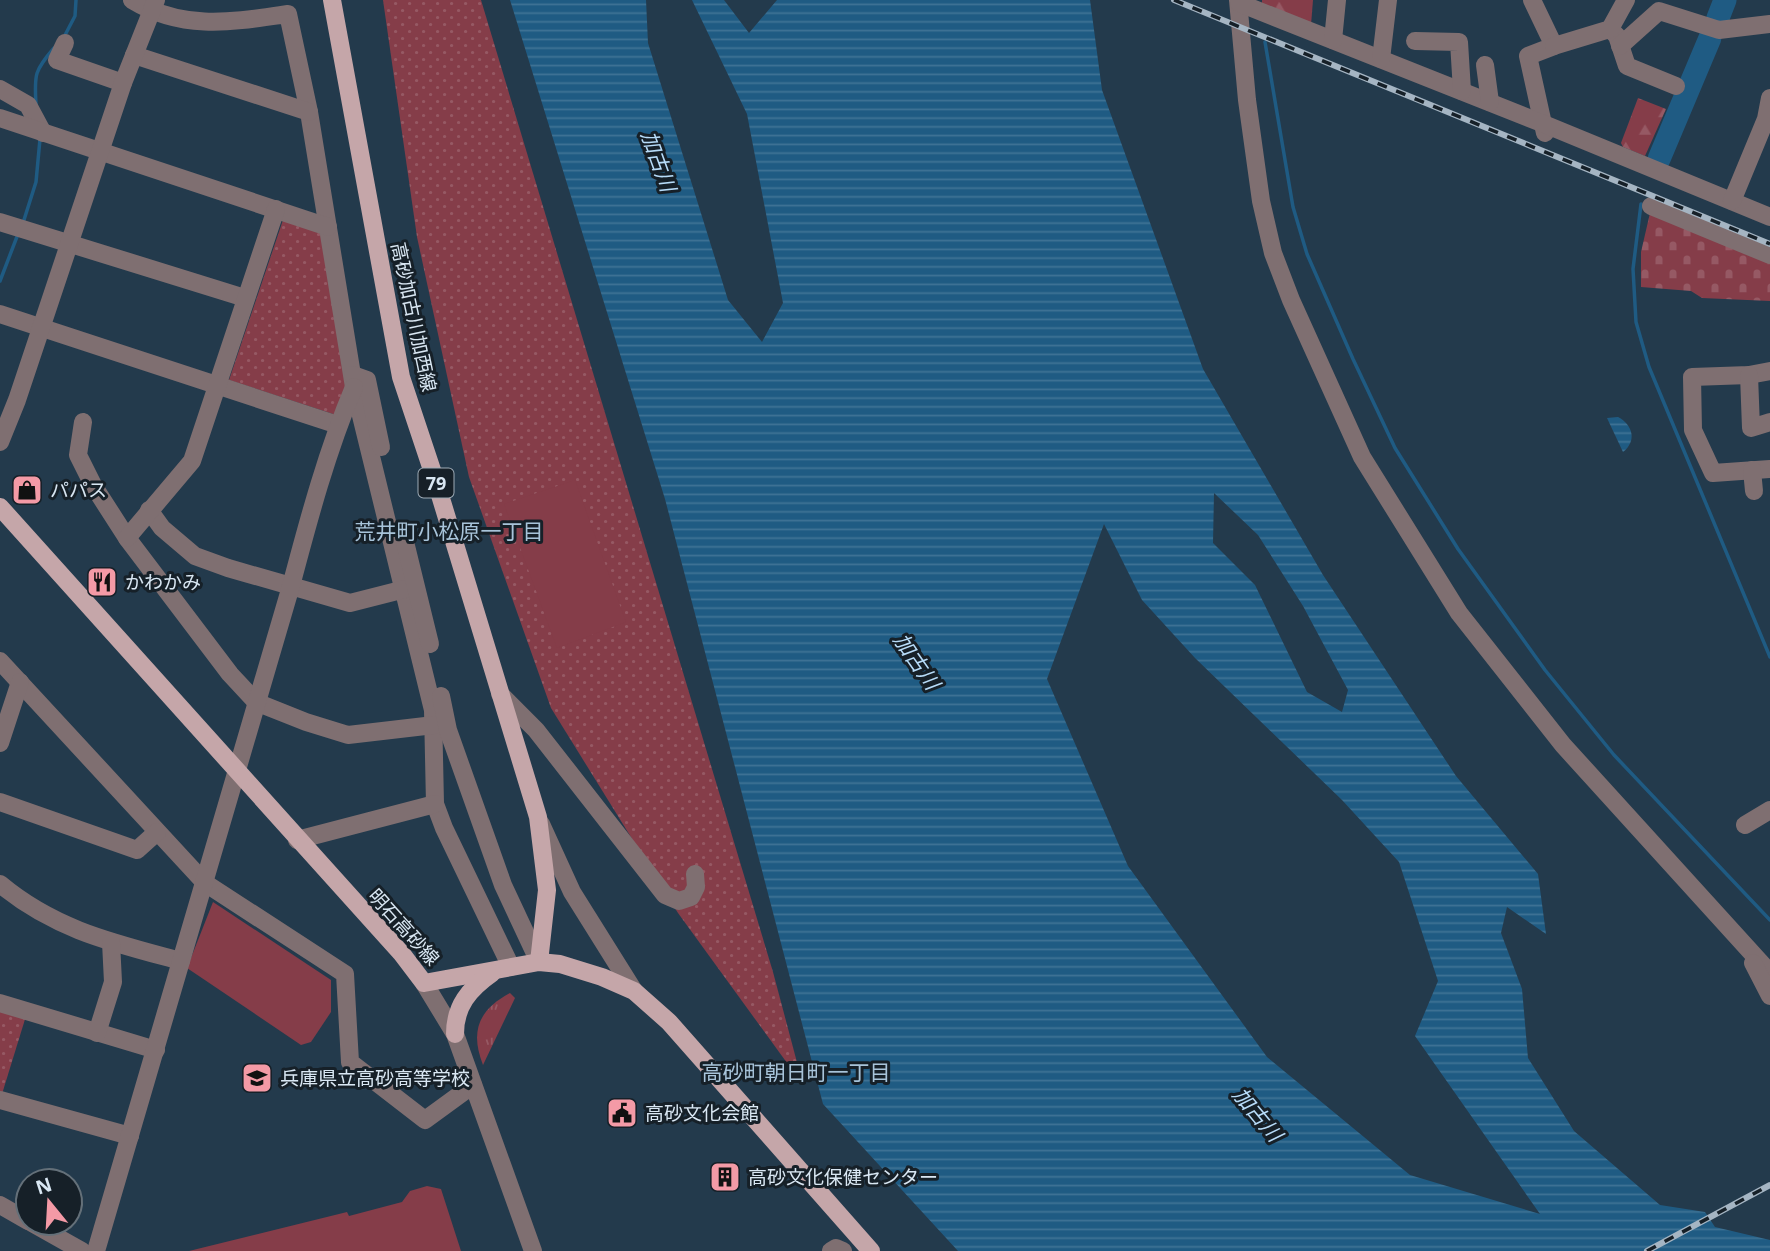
<svg xmlns="http://www.w3.org/2000/svg" width="1770" height="1251" font-family="'Noto Sans','Noto Sans JP',sans-serif">
  <style>
    .grass { fill: url(#grass-tufts) }
    .forest { fill: url(#forest-firs) }
    .cemetery { fill: url(#cemetery-stones) }
    .park { fill: url(#park-dots) }
    .garden { fill: #853d49 }
    .water { fill: url(#water-rules); fill-rule: evenodd }
    .lines { fill: none; stroke-linecap: round; stroke-linejoin: round }
    .stream { stroke: #1f5b83; stroke-width: 3.5 }
    .river { stroke: #1f5b83; stroke-width: 23 }
    .minor { stroke: #7f6f71; stroke-width: 18 }
    .major { stroke: #c5a6a9; stroke-width: 18 }
    .rail-casing { stroke: #a5b5c3; stroke-width: 6 }
    .rail { stroke: #162028; stroke-width: 3.5; stroke-dasharray: 10; stroke-linecap: butt }
    .labels { text-anchor: middle; dominant-baseline: central; stroke-width: 6; stroke-linejoin: round; paint-order: stroke }
    .shield { fill: #162028; stroke: #9eabb6; stroke-width: 2 }
    .shield-label { font-size: 18px; font-weight: bold; fill: #d9e7f3 }
    .street-label { font-size: 19px; fill: #d9e7f3; stroke: #162028 }
    .poi-label { font-size: 19px; fill: #d9e7f3; stroke: #162028; text-anchor: start }
    .water-label { font-size: 21px; font-style: italic; fill: #b7dcf9; stroke: #162028 }
    .neighbourhood-label { font-size: 21px; fill: #a8c4da; stroke: #162028 }
  </style>
  <defs>
    <pattern id="grass-tufts" width="24" height="20" patternUnits="userSpaceOnUse" patternTransform="scale(1.75)"><rect width="24" height="20" fill="#853d49"/><path d="M3 7l-1-3M5 7V3M7 7l1-3M15 17l-1-3M17 17v-4M19 17l1-3" fill="none" stroke="#965964"/></pattern>
    <pattern id="forest-firs" width="22" height="20" patternUnits="userSpaceOnUse" patternTransform="scale(1.75)"><rect width="22" height="20" fill="#853d49"/><path d="M5 1l3.5 6h-7zM16 11l3.5 6h-7z" fill="#965964"/></pattern>
    <pattern id="cemetery-stones" width="16" height="16" patternUnits="userSpaceOnUse" patternTransform="scale(1.75)"><rect width="16" height="16" fill="#853d49"/><path d="M2 7V4a2 2 0 0 1 4 0v3zM10 15v-3a2 2 0 0 1 4 0v3z" fill="#965964"/></pattern>
    <pattern id="park-dots" width="8" height="8" patternUnits="userSpaceOnUse" patternTransform="scale(1.75)"><rect width="8" height="8" fill="#853d49"/><path d="M2 2h.1M6 6h.1" fill="none" stroke="#965964" stroke-width="1.8" stroke-linecap="round"/></pattern>
    <pattern id="water-rules" width="6" height="5" patternUnits="userSpaceOnUse" patternTransform="scale(1.75)"><rect width="6" height="5" fill="#1f5b83"/><path d="M0 2.5h6" fill="none" stroke="#3f7395"/></pattern>
  </defs>
  <rect width="100%" height="100%" fill="#233a4c"/>
  <path class="grass" d="M510,993L515,998L483,1065C470,1032 478,1010 510,993Z"/>
  <g class="forest">
    <polygon points="1262,0 1313,0 1311,25 1262,4"/>
    <polygon points="1638,98 1666,109 1645,156 1623,147 1621,143"/>
  </g>
  <polygon class="cemetery" points="1650,213 1770,261 1770,301 1702,298 1691,291 1641,287 1641,252"/>
  <g class="park">
    <polygon points="383,0 481,0 773,972 803,1085 678,913 551,708 469,477 417,237"/>
    <polygon points="283,220 324,234 347,384 336,415 229,380"/>
    <polygon points="0,1008 26,1016 2,1094 0,1093"/>
  </g>
  <g class="garden">
    <polygon points="575,480 626,622 557,648 504,504"/>
    <polygon points="213,902 331,980 331,1012 311,1042 301,1045 187,968"/>
    <polygon points="427,1186 441,1189 461,1251 189,1251 347,1212 349,1216 402,1202 410,1191"/>
  </g>
  <g class="water">
    <path d="M510,0H646L648,43L728,300L762,342L783,303L747,114L692,0H724L749,33L777,0H1090L1102,90L1203,369L1323,575L1456,776L1538,874L1546,934L1507,907L1501,933L1522,989L1528,1058L1574,1131L1660,1205L1705,1212L1715,1227L1770,1240V1251H958L823,1104L665,499ZM1214,493L1258,535L1303,606L1348,690L1342,712L1307,692L1255,585L1213,543ZM1104,524L1142,600L1195,658L1342,800L1399,862L1438,981L1415,1036L1540,1214L1410,1175L1267,1057L1128,866L1047,679Z"/>
    <path d="M1618,417C1633,425 1637,441 1623,452L1607,418Z"/>
  </g>
  <g class="lines">
    <g class="stream">
      <polyline points="64,37 75,16 76,0"/>
      <polyline points="1265,42 1293,207 1307,254 1353,359 1395,448 1458,549 1545,670 1614,755 1770,920"/>
      <path d="M36,104C34,74 35,70 54,48"/>
      <polyline points="1641,204 1633,269 1636,322 1649,367 1770,657"/>
      <polyline points="23,223 36,182 40,139"/>
      <polyline points="0,281 18,234"/>
    </g>
    <g class="river">
      <polyline points="1718,18 1725,0"/>
      <polyline points="1659,159 1710,38"/>
    </g>
    <g class="minor">
      <path d="M132,0C183,31 232,22 288,14L309,112L354,387L433,710L435,804L444,828L511,967"/>
      <polyline points="1238,0 1247,100 1261,201 1273,253 1291,300 1362,457 1459,613 1563,745 1770,973"/>
      <polyline points="1532,0 1554,46 1528,56 1545,133"/>
      <polyline points="1239,3 1544,124 1770,217"/>
      <polyline points="1610,29 1617,36 1627,66 1676,86"/>
      <polyline points="1333,40 1337,0"/>
      <polyline points="1415,41 1459,42 1462,91"/>
      <polyline points="65,43 57,60 123,83"/>
      <polyline points="1554,46 1610,29 1626,0"/>
      <polyline points="1620,46 1659,11 1719,30 1770,24"/>
      <polyline points="134,55 309,112"/>
      <polyline points="1381,59 1388,0"/>
      <polyline points="1485,65 1490,102"/>
      <polyline points="0,89 28,105 43,133"/>
      <polyline points="0,118 328,227"/>
      <polyline points="1732,201 1766,119 1770,98"/>
      <polyline points="1651,206 1770,255"/>
      <polyline points="0,222 245,298"/>
      <polyline points="0,314 338,425"/>
      <polyline points="1770,371 1749,375 1692,377 1693,430 1713,473 1770,469"/>
      <polyline points="353,375 367,380 381,447"/>
      <polyline points="1749,375 1751,428 1770,422"/>
      <polyline points="83,422 78,455 93,485 127,538 230,674 256,702 306,722 348,735 434,725"/>
      <polyline points="0,442 17,400 123,83 156,0"/>
      <polyline points="1752,470 1754,491"/>
      <polyline points="149,510 162,528 195,556 228,568 350,603 405,589"/>
      <polyline points="127,538 192,461 276,209"/>
      <polyline points="405,542 430,644"/>
      <polyline points="0,661 205,883 345,974 350,1062 425,1120 473,1085"/>
      <polyline points="500,694 536,730 665,895 679,901 691,897 696,887 695,874"/>
      <polyline points="441,696 448,730 503,885 539,962"/>
      <polyline points="0,743 20,682"/>
      <polyline points="0,802 137,850 157,832"/>
      <polyline points="541,824 572,892 634,991"/>
      <polyline points="1745,825 1770,810"/>
      <polyline points="297,840 435,804"/>
      <path d="M0,884C55,930 114,943 181,961"/>
      <polyline points="1753,963 1770,996"/>
      <polyline points="424,983 455,1034 533,1251"/>
      <polyline points="0,1003 156,1050"/>
      <polyline points="97,1033 113,982 111,942"/>
      <polyline points="0,1100 130,1136"/>
      <polyline points="0,1205 28,1221"/>
      <polyline points="32,1223 82,1251"/>
      <path d="M96,1251L291,586C309,518 327,451 354,387"/>
      <polyline points="831,1251 836,1248 843,1251"/>
    </g>
    <g class="major">
      <polyline points="332,0 401,377 436,482 538,817 547,890 539,962"/>
      <polyline points="0,507 402,954 424,983 539,962 560,964 602,977 634,991 669,1022 871,1251"/>
      <path d="M455,1034C455,1006 469,989 492,973"/>
    </g>
    <g class="rail-casing">
      <g id="rail">
        <polyline points="1174,0 1770,244"/>
        <polyline points="1647,1251 1770,1185"/>
      </g>
    </g>
    <use href="#rail" class="rail"/>
  </g>
  <defs>
    <g id="shop-square" transform="scale(1.575)"><rect x="-9" y="-9" width="18" height="18" rx="4" fill="#f49aa6" stroke="#162028"/><path d="M-5-2.5h2.3a2.7 3.5 0 0 1 5.4 0H5L5.5 6h-11ZM-1.5-2.5h3a1.5 2.3 0 0 0-3 0Z" fill="#111"/></g>
    <g id="restaurant-square" transform="scale(1.575)"><rect x="-9" y="-9" width="18" height="18" rx="4" fill="#f49aa6" stroke="#162028"/><path d="M-5-6h1v4h1v-4h1v4h1v-4h1v5L-1.5 .5V6h-2V.5L-5-1ZM5-6V6H3V1.5H1.5Q1.5-4 5-6Z" fill="#111"/></g>
    <g id="school-square" transform="scale(1.575)"><rect x="-9" y="-9" width="18" height="18" rx="4" fill="#f49aa6" stroke="#162028"/><path d="M0-5L7-2L0 1L-7-2ZM-4 1L0 2.5L4 1V4Q0 6-4 4Z" fill="#111"/></g>
    <g id="civic-square" transform="scale(1.575)"><rect x="-9" y="-9" width="18" height="18" rx="4" fill="#f49aa6" stroke="#162028"/><path d="M-.6-6.5H3V-4.5H.6V-3L4-1V1h2V6H-6V1h2V-1L-.6-3ZM-1.2 2.5V6h2.4V2.5Z" fill="#111"/></g>
    <g id="building-square" transform="scale(1.575)"><rect x="-9" y="-9" width="18" height="18" rx="4" fill="#f49aa6" stroke="#162028"/><path d="M-4-6H4V6H1V3H-1V6H-4ZM-2.5-4.3h1.7v1.8h-1.7ZM.8-4.3h1.7v1.8H.8ZM-2.5-1h1.7V.8h-1.7ZM.8-1h1.7V.8H.8Z" fill="#111"/></g>
  </defs>
  <g fill-rule="evenodd">
    <use href="#shop-square" x="27" y="490"/>
    <use href="#restaurant-square" x="102" y="582"/>
    <use href="#school-square" x="257" y="1078"/>
    <use href="#civic-square" x="622" y="1113"/>
    <use href="#building-square" x="725" y="1177"/>
  </g>
  <g class="labels">
    <rect class="shield" x="418.5" y="468.5" width="35" height="29" rx="5"/>
    <g class="shield-label">
      <text x="436" y="483">79</text>
    </g>
    <g class="street-label">
      <text transform="translate(414 317) rotate(78)">高砂加古川加西線</text>
      <text transform="translate(404 927) rotate(48)">明石高砂線</text>
    </g>
    <g class="poi-label">
      <text x="50" y="490">パパス</text>
      <text x="125" y="582">かわかみ</text>
      <text x="280" y="1078">兵庫県立高砂高等学校</text>
      <text x="645" y="1113">高砂文化会館</text>
      <text x="748" y="1177">高砂文化保健センター</text>
    </g>
    <g class="water-label">
      <text transform="translate(659 161) rotate(70)">加古川</text>
      <text transform="translate(917 661) rotate(55)">加古川</text>
      <text transform="translate(1258 1114) rotate(50)">加古川</text>
    </g>
    <g class="neighbourhood-label">
      <text x="449" y="531">荒井町小松原一丁目</text>
      <text x="796" y="1072">高砂町朝日町一丁目</text>
    </g>
  </g>
  <g transform="translate(49 1202) rotate(342)"><circle r="33" fill="#162028" stroke="#647079" stroke-width="2"/>
  <path d="M0-5L12 26L0 18L-12 26Z" fill="#f49aa6"/>
  <text y="-10" font-size="19" font-weight="bold" text-anchor="middle" fill="#d9e7f3">N</text>
  </g>
</svg>
